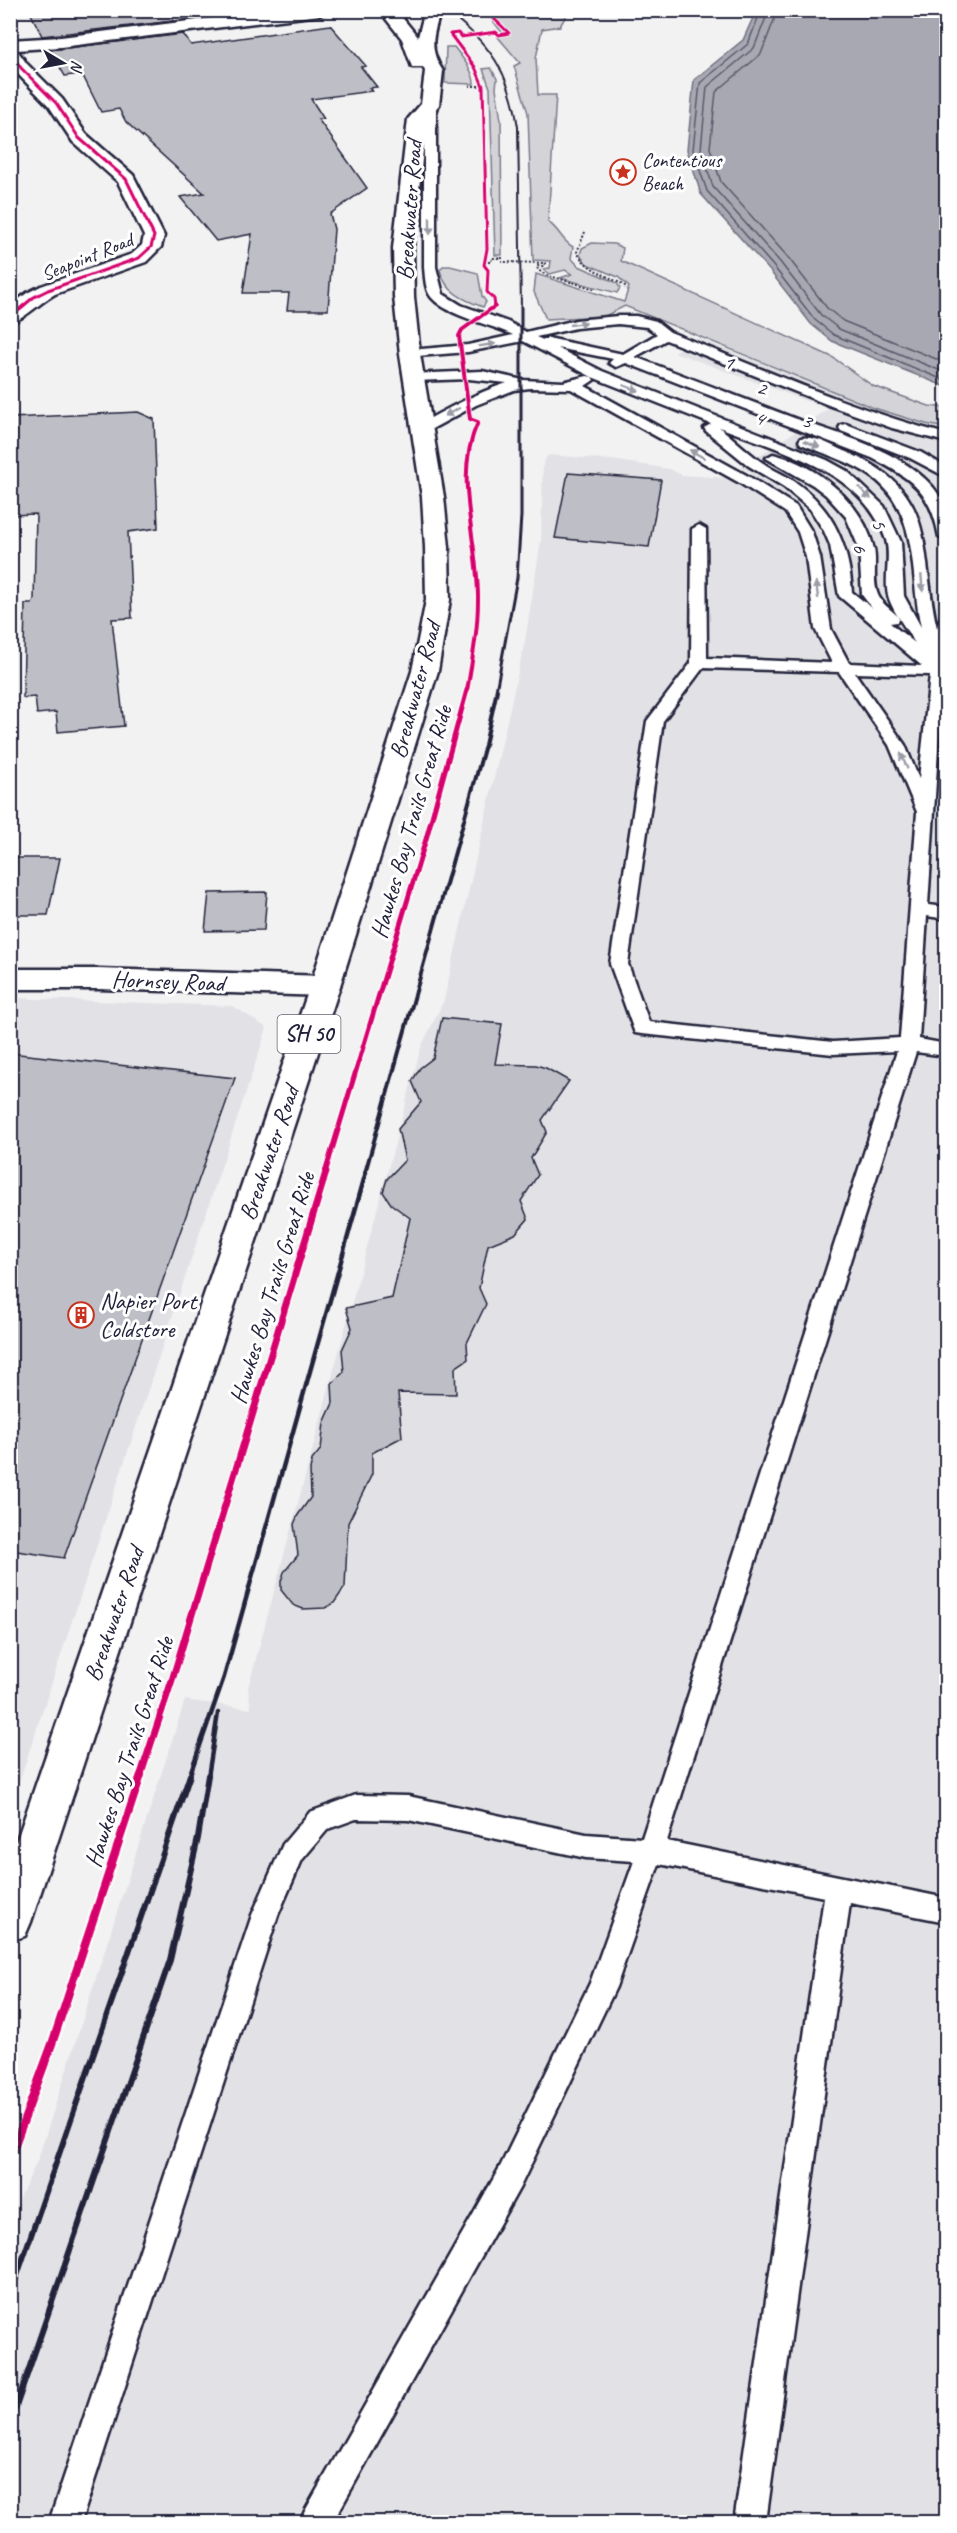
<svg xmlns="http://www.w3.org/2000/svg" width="957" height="2533" font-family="Caveat,sans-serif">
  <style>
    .built { fill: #e2e2e6 }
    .green { fill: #d3d3d8; stroke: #7a7a8a; stroke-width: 1.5 }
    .water { fill: #a8a8b2; stroke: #727282; stroke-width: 1.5 }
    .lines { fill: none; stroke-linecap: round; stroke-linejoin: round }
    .shore { stroke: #58586b; stroke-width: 1.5 }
    .building { fill: #bebec6; stroke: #22223b; stroke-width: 1.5 }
    .service-casing { stroke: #22223b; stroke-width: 5 }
    .minor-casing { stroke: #22223b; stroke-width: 5 }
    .trunk-casing { stroke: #22223b; stroke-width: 5 }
    .path { stroke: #22223b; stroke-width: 2; stroke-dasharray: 2 2; stroke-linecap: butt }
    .service { fill: #fff; fill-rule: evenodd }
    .minor { fill: #fff; fill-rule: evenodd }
    .trunk { fill: #fff; fill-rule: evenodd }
    .rail-far4 { stroke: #22223b; stroke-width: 2 }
    .rail-far3 { stroke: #22223b; stroke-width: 3 }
    .rail-far2 { stroke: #22223b; stroke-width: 4 }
    .rail-far1 { stroke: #22223b; stroke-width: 4.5 }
    .rail { stroke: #22223b; stroke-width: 6 }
    .cycleway-far4-casing { stroke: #fff; stroke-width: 5 }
    .cycleway-far3-casing { stroke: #fff; stroke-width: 6 }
    .cycleway-far2-casing { stroke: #fff; stroke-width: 8 }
    .cycleway-far1-casing { stroke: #fff; stroke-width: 10 }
    .cycleway-casing { stroke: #fff; stroke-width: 12 }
    .cycleway-far4 { stroke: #d6006c; stroke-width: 3 }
    .cycleway-far3 { stroke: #d6006c; stroke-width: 4 }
    .cycleway-far2 { stroke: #d6006c; stroke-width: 5 }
    .cycleway-far1 { stroke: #d6006c; stroke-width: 7 }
    .cycleway { stroke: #d6006c; stroke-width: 8 }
    .oneway { fill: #9c9ca7 }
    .labels { text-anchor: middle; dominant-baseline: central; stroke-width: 6; stroke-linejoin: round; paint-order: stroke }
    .far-poi-label { font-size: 20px; fill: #22223b; stroke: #fff; text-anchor: start }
    .far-street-label { font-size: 20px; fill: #22223b; stroke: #fff }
    .shield { fill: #fff; stroke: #646476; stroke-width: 1.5 }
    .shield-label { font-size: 22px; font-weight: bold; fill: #22223b }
    .street-label { font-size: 24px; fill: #22223b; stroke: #fff }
    .poi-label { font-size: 24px; fill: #22223b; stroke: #fff; text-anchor: start }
  </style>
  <rect width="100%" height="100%" fill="#f2f2f3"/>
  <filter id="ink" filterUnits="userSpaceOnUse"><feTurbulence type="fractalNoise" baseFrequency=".0167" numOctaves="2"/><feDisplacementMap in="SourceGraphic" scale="12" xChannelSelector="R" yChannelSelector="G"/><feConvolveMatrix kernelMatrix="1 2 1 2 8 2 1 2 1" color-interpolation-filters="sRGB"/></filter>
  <g filter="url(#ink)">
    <g class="built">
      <polygon points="698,338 874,408 926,424 946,428 946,2522 11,2522 11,2217 38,2159 185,1700 251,1709 248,1688 421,1047 444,1000 525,641 541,540 543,463 548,455 612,460 670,469 682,475 727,478 736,483 753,473 741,468 828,409 674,352"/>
      <polygon points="11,998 233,1006 267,1028 11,1807"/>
    </g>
    <g class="green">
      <path d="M486,12L569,11L560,26L542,29L536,58L538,95H556L548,222C559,229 562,241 573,247L571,258L579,266L617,283L620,288L617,293L560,278L572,274L565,270L550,274L543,269L550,268L551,261L533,260L528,113L514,66L520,63L498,37L504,35Z"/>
      <path d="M446,47H454C462,57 474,71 474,84L445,83Z"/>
      <polygon points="491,68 497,79 496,88 501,120 502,255 495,255 490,88 483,69"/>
      <polygon points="592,243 614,244 623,248 621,261 832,357 873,386 929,406 946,408 946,428 926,424 874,408 625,306 605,316 546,319 534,292 536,274 624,302 629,287 618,277 587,264 580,255 582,248"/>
      <path d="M443,266H450L478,273L482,296L486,302L483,307C464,300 445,292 440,270Z"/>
    </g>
    <polygon class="water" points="756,11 946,11 946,387 832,341 811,324 770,271 701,194 687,150 694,80 743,40"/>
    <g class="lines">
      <g class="shore">
        <polyline points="761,10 748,44 700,83 693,150 707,191 774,267 815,320 834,335 946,381"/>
        <polyline points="769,10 754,48 707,87 701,149 713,187 780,262 821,315 839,329 946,373"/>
        <polyline points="778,10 761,54 716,92 710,148 721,182 787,256 827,308 843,321 946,363"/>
      </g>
    </g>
    <g class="building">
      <polygon points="29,10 167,10 174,21 42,36"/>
      <polygon points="330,25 366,66 361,67 377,87 369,88 372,91 311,99 324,119 318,119 367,188 330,214 334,229 328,310 287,310 289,293 243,293 252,234 216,241 180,197 204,193 126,122 119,109 101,112 82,74 65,76 50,50 183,34 191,45"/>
      <polygon points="138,412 154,419 158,528 128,532 132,618 112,619 124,726 58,732 56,712 37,714 35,697 23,698 25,604 32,604 34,599 36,514 10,515 10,418"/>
      <polygon points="568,473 661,480 649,547 555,538"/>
      <polygon points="10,858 60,858 48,915 10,915"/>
      <polygon points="267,892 264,930 205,931 209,893"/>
      <polygon points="442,1018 502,1024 495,1064 536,1065 546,1068 569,1081 542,1120 547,1132 531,1158 538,1175 521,1201 528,1219 515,1234 488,1245 479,1288 486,1304 467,1343 468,1359 455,1368 456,1394 398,1393 402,1437 372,1453 372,1474 348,1523 345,1587 334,1603 325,1608 303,1609 293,1605 281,1590 281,1581 284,1572 298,1555 294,1524 298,1515 311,1497 310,1469 312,1460 321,1449 324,1423 333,1403 332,1383 344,1372 342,1350 352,1328 346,1308 392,1298 410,1218 391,1204 383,1192 387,1179 405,1160 398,1129 421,1102 412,1081 420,1068 433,1058"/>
      <polygon points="10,1053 235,1078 64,1558 10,1550"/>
    </g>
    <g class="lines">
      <g class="service-casing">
        <g id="service">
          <path d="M430,102L436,105V267L443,294L461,305L508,322L526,332L576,320L618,316H636L656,321L670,332C761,368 851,409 946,434V442L892,428L831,406L666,340L635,357C688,377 741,398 794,418C839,435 899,449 932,486C947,503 948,521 946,541L939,537C931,492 911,478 872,458L626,363L616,367L609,363L613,359L557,348L602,371L827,460L847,471L884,506L901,542L904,596L921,627C909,572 921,506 865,472C845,460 823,453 801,444L799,441L801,438C814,435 832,446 844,451C940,490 918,545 937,628L941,617L946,615V675L940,719L928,905L946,907V919L927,916L919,1039L946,1044V1056L916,1052L667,1841L946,1898V1922L850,1903L766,2522H734L824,1897L659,1864L616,1987L520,2187L333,2522H300L305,2511L500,2167L590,1983L634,1861L586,1858L408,1820L356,1819L328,1829L302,1860L278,1915L81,2522H49L252,1915L283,1844L310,1812L356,1795L408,1796L586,1834L642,1838L897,1051L833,1054L642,1034L635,1033L633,1028L610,964L647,721L691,663L692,529L699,525L706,529L707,658L832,663L815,629L806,557L798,532L785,512L738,482L571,389L530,388L514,390L476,405L428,431H418L416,428L418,425C447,409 476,393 507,383L469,379L414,381L409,380L407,377L409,374L482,371L523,380L563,382L587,376L592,377L594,380L585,386L748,476L796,506L812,532L820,557L831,629L849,663L922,666L839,596L830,545L824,531L810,509L784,487L749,466L706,431L704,428L711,424L592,377L523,341L468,352L405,357L403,354L410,350L468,345L513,335C490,324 448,316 432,298C425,291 425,277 424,267V105ZM618,324L647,327L657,334L623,354L548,338L543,340L536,337L576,328ZM719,427C780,451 863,470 886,540C891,557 884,578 888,595C891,609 907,630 915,643L890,623L897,622L900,619C894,611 882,605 878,595C872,581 877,563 874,549C863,503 818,465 773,454L766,458L813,485L826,495L846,517L859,548L862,595L872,608L852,592C849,545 833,508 794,481C785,475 775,471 766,465C749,454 735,439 719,427ZM703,668L839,672L889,745L917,812L900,1038L833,1042L649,1022L628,964L663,721ZM855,673L930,675L919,779L905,745Z"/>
          <polygon points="846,424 920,452 946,467 946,477 910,458 841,431 839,428 841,425"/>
        </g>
      </g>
      <g class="minor-casing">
        <g id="minor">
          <path d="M276,10H328L320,15L61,47L17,50L27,64L62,99L86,134L133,175L164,236L161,247L146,262L55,294C40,302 25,319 10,323V306L27,293L41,286L132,254L142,245L144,236L118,182L73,142L49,106L12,68L10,40L61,37Z"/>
          <polygon points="10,969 98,969 325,976 335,979 340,986 335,993 325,996 98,989 10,989"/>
        </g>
      </g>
      <g class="trunk-casing">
        <path id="trunk" d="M379,10H396L418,37L425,10H441C433,35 428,49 443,71L439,105L426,120L413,248L414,297L420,354L444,497L449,547L450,600L438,671L340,986L31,1922L25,1936L10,1941V1860L310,986L412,671L426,600L425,547L422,497L400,354L394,297L393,248L408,119L421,104L425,71L423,67H412L402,39Z"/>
      </g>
      <g class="path">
        <polyline points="469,86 483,86"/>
        <path d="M585,232L577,252C587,271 608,275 625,286V289"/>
        <polyline points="484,262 491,262 492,258 502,258 502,262 545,263 544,266 537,266 538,270 546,275 595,289"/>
      </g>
      <use href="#service" class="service"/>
      <use href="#minor" class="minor"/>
      <use href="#trunk" class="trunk"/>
      <path class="rail-far4" d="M445,10C490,43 510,72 518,127L521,307"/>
      <polyline class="rail-far3" points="496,691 517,578 521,516 521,306"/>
      <polyline class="rail-far2" points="365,1173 485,745 497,690"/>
      <g class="rail-far1">
        <polyline points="189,1777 224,1677 366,1172"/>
        <polyline points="208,1777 218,1713"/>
      </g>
      <g class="rail">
        <polyline points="10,2296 190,1775"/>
        <polyline points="10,2424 170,1960 198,1838 208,1775"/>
      </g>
      <g class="cycleway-far4-casing">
        <g id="cycleway-far4">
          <polyline points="485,10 509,33 499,35 496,32 461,37 458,33 450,34 475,67 483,86 487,249 484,265 488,270 487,292 494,299 495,307"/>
          <polyline points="10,52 21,68 56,103 79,138 126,179 154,236 151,247 139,258 48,290 34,297 22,307"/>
        </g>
      </g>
      <g class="cycleway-far3-casing">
        <g id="cycleway-far3">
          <polyline points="10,317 24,306"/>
          <path d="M467,691C472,661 478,631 478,600C479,541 452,478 478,422L470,419L459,336L462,330L495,306"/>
        </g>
      </g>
      <g class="cycleway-far2-casing">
        <polyline id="cycleway-far2" points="325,1173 426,839 467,690"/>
      </g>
      <g class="cycleway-far1-casing">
        <polyline id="cycleway-far1" points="140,1777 173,1677 326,1172"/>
      </g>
      <g class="cycleway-casing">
        <polyline id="cycleway" points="10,2158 52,2044 141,1775"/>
      </g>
      <use href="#cycleway-far4" class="cycleway-far4"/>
      <use href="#cycleway-far3" class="cycleway-far3"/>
      <use href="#cycleway-far2" class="cycleway-far2"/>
      <use href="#cycleway-far1" class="cycleway-far1"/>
      <use href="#cycleway" class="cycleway"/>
    </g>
    <defs><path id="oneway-solid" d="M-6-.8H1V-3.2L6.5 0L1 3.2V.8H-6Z" transform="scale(1.5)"/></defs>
    <g class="oneway">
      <use href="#oneway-solid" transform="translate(430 226) rotate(90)"/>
      <use href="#oneway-solid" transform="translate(578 324) rotate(-6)"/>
      <use href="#oneway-solid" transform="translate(487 345) rotate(-9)"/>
      <use href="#oneway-solid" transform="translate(631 388) rotate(21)"/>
      <use href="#oneway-solid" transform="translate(452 412) rotate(152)"/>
      <use href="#oneway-solid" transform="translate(812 444) rotate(22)"/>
      <use href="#oneway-solid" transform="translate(697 454) rotate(-150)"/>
      <use href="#oneway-solid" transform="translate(865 493) rotate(44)"/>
      <use href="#oneway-solid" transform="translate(922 583) rotate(85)"/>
      <use href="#oneway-solid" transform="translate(817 590) rotate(-98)"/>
      <use href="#oneway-solid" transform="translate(904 761) rotate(-114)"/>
    </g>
  </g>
  <defs>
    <g id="sight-ring" transform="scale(1.35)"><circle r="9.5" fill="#fff" stroke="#c8321e" stroke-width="1.5"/><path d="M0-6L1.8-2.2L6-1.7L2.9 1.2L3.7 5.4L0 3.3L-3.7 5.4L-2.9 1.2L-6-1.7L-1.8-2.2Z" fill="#c8321e"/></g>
    <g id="building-ring" transform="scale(1.35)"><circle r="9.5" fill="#fff" stroke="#c8321e" stroke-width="1.5"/><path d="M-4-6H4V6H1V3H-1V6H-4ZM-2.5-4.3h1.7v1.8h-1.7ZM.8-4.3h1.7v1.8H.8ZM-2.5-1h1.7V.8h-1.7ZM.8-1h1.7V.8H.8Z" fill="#c8321e"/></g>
  </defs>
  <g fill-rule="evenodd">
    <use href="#sight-ring" x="623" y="172"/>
    <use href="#building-ring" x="81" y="1315"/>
  </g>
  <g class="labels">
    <g class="far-poi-label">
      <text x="642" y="160">Contentious<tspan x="642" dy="23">Beach</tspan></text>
    </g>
    <g class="far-street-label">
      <text transform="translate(87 257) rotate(-22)">Seapoint Road</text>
      <text transform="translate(729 362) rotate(20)">1</text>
      <text transform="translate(762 388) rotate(21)">2</text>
      <text transform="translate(760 418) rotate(22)">4</text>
      <text transform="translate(807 421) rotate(22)">3</text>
      <text transform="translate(879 524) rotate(67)">5</text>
      <text transform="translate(860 548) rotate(75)">6</text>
    </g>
    <rect class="shield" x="277.5" y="1015" width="63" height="38" rx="4.5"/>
    <g class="shield-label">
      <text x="309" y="1034">SH 50</text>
    </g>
    <g class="street-label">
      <text transform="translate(409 210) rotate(-86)">Breakwater Road</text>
      <text transform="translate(415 690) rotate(-75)">Breakwater Road</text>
      <text transform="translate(411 822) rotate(-74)">Hawkes Bay Trails Great Ride</text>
      <text transform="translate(168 981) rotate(2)">Hornsey Road</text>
      <text transform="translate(269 1153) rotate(-71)">Breakwater Road</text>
      <text transform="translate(272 1288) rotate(-73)">Hawkes Bay Trails Great Ride</text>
      <text transform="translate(114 1614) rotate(-71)">Breakwater Road</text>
      <text transform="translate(129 1752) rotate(-72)">Hawkes Bay Trails Great Ride</text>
    </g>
    <g class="poi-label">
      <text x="100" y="1301">Napier Port<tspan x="100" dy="28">Coldstore</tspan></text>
    </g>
  </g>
  <rect width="957" height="2533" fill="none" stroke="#fff" stroke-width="36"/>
  <rect x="18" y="18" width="921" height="2497" fill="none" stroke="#22223b" stroke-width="2" filter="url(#ink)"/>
  <g transform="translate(63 63) rotate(100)" stroke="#ffffff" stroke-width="4.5" paint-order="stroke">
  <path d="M0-4.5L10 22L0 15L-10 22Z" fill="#22223b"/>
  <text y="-9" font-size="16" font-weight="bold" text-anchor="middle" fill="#22223b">N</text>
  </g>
</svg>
